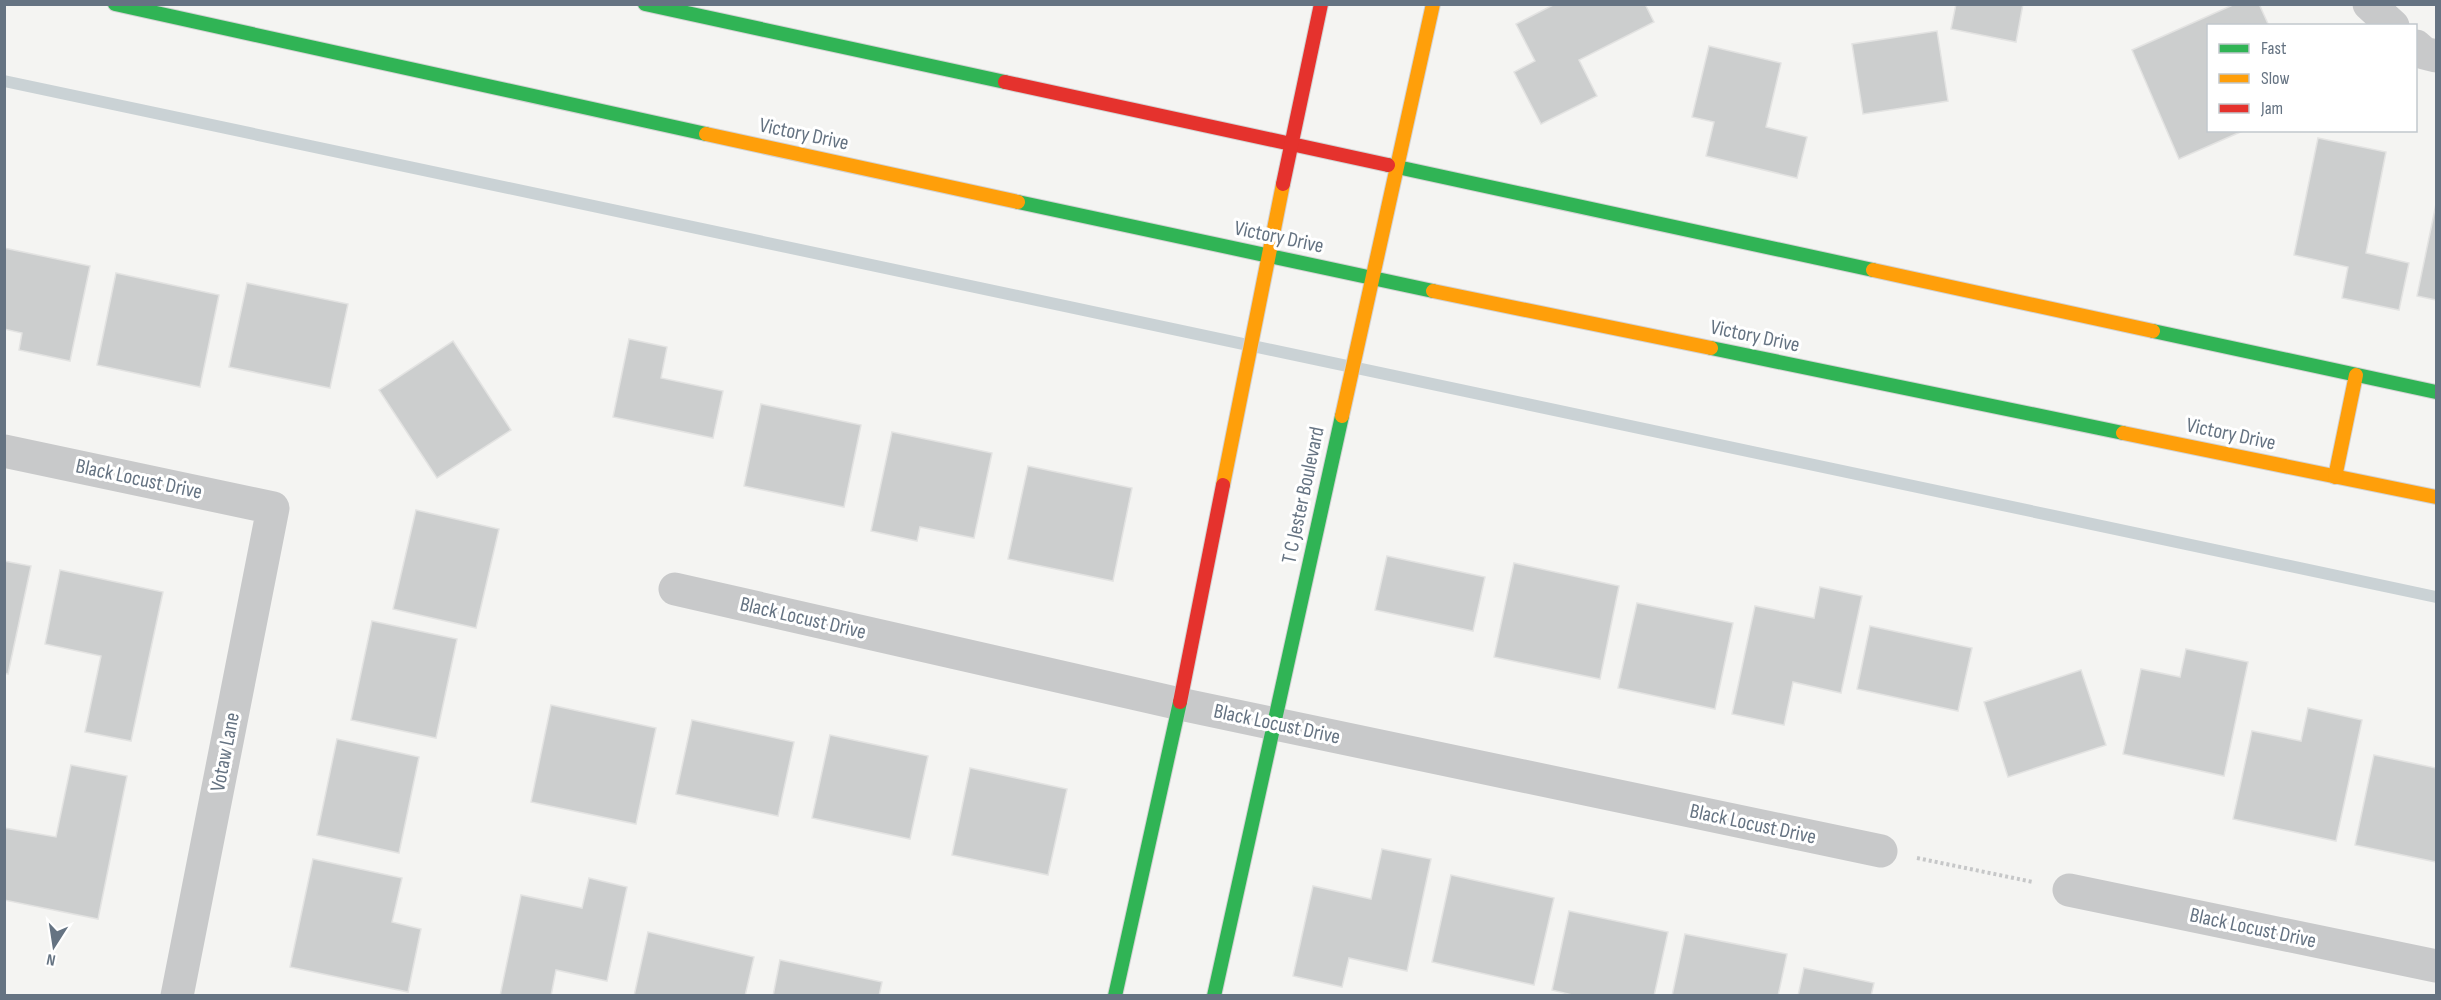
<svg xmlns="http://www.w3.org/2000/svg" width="2441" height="1000" font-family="'Sofia Sans Condensed',sans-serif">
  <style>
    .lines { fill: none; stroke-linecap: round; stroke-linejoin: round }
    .stream { stroke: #cad2d5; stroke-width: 12 }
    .building { fill: #cccece; stroke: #e3e3e2; stroke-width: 1.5 }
    .fast-casing { stroke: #d2d2d3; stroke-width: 16 }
    .slow-casing { stroke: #d2d2d3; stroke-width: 16 }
    .jam-casing { stroke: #d2d2d3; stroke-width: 16 }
    .path { stroke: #c6c7c8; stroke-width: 4; stroke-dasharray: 3 3; stroke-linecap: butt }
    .street { stroke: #c8c9ca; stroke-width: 33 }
    .fast { stroke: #30b455; stroke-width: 14 }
    .slow { stroke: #ff9f0a; stroke-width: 14 }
    .jam { stroke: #e5322d; stroke-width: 14 }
    .labels { text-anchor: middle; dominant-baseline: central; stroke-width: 6; stroke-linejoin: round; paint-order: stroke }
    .street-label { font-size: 21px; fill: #657382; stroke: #fff }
  </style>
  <rect width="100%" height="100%" fill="#f4f4f2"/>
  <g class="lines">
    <polyline class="stream" points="4,81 2436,597"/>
  </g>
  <g class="building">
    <polygon points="1555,4 1645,4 1654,22 1579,60 1597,96 1541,124 1514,72 1535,61 1516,24"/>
    <polygon points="1956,4 2023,4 2016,42 1951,29"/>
    <polygon points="2235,4 2259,4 2269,26 2208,26 2208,130 2245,130 2179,159 2132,50"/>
    <polygon points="1937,31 1948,101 1863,114 1852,44"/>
    <polygon points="1709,46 1781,63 1766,127 1807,137 1797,178 1706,156 1714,122 1692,117"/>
    <polygon points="2318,138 2386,152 2366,253 2409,263 2399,310 2342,298 2348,267 2294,255"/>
    <polygon points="2436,204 2436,300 2417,296"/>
    <polygon points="4,248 90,266 70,361 19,350 22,333 4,329"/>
    <polygon points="116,273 219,295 200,387 97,365"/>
    <polygon points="247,283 348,304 330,388 229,367"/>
    <polygon points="629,339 667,347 661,378 723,391 713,438 613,417"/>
    <polygon points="453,341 511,430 437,478 379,390"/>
    <polygon points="761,404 861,425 844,507 744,486"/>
    <polygon points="892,432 992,453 974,538 920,527 917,541 871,531"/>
    <polygon points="1028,466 1132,488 1113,581 1008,559"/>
    <polygon points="416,510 499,529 476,628 393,609"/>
    <polygon points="1387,556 1485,577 1473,631 1375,610"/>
    <polygon points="4,561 31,566 8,674 4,673"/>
    <polygon points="1514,563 1619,586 1600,679 1494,657"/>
    <polygon points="60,570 163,592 131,741 85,732 101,656 45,644"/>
    <polygon points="1820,587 1862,596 1841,693 1793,682 1784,725 1732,714 1755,606 1814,618"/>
    <polygon points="1637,603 1733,623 1715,709 1618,688"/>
    <polygon points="372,621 457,639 436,738 351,720"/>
    <polygon points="1870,626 1972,648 1958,711 1857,689"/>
    <polygon points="2186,649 2248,662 2224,776 2123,754 2141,669 2180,677"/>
    <polygon points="2081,670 2106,745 2008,777 1984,702"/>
    <polygon points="551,705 656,728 636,824 531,802"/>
    <polygon points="2308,708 2362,720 2336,841 2233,819 2252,731 2301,741"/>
    <polygon points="692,720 794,742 778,816 676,794"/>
    <polygon points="830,735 928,756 910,839 812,818"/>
    <polygon points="337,739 419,757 399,853 317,835"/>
    <polygon points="2374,755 2436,768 2436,862 2355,845"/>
    <polygon points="71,765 127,776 98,919 4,900 4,828 56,837"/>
    <polygon points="970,768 1067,789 1048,875 952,855"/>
    <polygon points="1382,849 1431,859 1407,971 1349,958 1342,987 1293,976 1313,886 1371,899"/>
    <polygon points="313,859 402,878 392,922 421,929 408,992 290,967"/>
    <polygon points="1451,875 1554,898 1534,985 1432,962"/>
    <polygon points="589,878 627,887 607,981 556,970 551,996 500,996 521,895 582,908"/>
    <polygon points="1569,911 1668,932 1654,996 1576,996 1552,990"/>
    <polygon points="648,932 754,957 745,996 634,996"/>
    <polygon points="1685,934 1787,954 1778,996 1672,996"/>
    <polygon points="780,960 882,982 879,996 773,996"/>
    <polygon points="1804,968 1874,983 1871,996 1798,996"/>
  </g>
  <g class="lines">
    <g class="fast-casing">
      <g id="fast">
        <polyline points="115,4 706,134"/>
        <polyline points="645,4 1005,82"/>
        <polyline points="1388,165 1873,270"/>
        <polyline points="1018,202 1433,291"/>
        <polyline points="2153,331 2436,392"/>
        <polyline points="1711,348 2123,433"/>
        <polyline points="1115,996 1180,702"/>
        <polyline points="1214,996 1342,416"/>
      </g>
    </g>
    <g class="slow-casing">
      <g id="slow">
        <polyline points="706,134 1018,202"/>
        <polyline points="1873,270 2153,331"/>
        <polyline points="1433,291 1711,348"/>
        <polyline points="1342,416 1433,4"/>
        <polyline points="2123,433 2436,497"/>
        <polyline points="2335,477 2356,375"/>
        <polyline points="1223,485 1283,184"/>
      </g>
    </g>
    <g class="jam-casing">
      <g id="jam">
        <polyline points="1005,82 1388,165"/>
        <polyline points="1283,184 1321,4"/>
        <polyline points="1180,702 1223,485"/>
      </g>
    </g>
    <polyline class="path" points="1917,858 2033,882"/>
    <g class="street">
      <polyline points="2369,4 2393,26"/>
      <polyline points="2416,46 2424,53 2436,56"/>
      <polyline points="4,451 273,508 177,996"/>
      <polyline points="675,589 1180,704 1881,851"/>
      <polyline points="2069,890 2436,966"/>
    </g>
    <use href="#fast" class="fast"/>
    <use href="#slow" class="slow"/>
    <use href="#jam" class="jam"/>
  </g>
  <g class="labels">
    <g class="street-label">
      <text transform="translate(804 134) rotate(12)">Victory Drive</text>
      <text transform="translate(1279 237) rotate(12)">Victory Drive</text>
      <text transform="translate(1755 336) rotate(12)">Victory Drive</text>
      <text transform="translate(2231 434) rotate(12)">Victory Drive</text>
      <text transform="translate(139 479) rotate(12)">Black Locust Drive</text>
      <text transform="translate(1303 495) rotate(-78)">T C Jester Boulevard</text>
      <text transform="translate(803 618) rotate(13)">Black Locust Drive</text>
      <text transform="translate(1277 724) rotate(12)">Black Locust Drive</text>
      <text transform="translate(225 752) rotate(-79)">Votaw Lane</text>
      <text transform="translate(1753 824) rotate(12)">Black Locust Drive</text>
      <text transform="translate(2253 928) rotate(12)">Black Locust Drive</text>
    </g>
  </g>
  <rect width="2441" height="1000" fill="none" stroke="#657382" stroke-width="12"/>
  <rect x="2207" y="24" width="210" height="108" fill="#ffffff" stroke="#c1c7cd" stroke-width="1.5"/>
  <rect x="2219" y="44" width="30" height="9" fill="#30b455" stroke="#c1c7cd" stroke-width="1.5"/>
  <text x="2261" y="54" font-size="18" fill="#657382">Fast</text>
  <rect x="2219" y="74" width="30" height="9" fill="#ff9f0a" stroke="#c1c7cd" stroke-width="1.5"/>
  <text x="2261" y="84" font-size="18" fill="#657382">Slow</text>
  <rect x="2219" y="104" width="30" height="9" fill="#e5322d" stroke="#c1c7cd" stroke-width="1.5"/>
  <text x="2261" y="114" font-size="18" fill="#657382">Jam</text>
  <g transform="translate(54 946) rotate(192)" stroke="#ffffff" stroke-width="4.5" paint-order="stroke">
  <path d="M0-4.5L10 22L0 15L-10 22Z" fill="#657382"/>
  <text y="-9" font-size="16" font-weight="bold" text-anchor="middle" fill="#657382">N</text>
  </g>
</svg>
